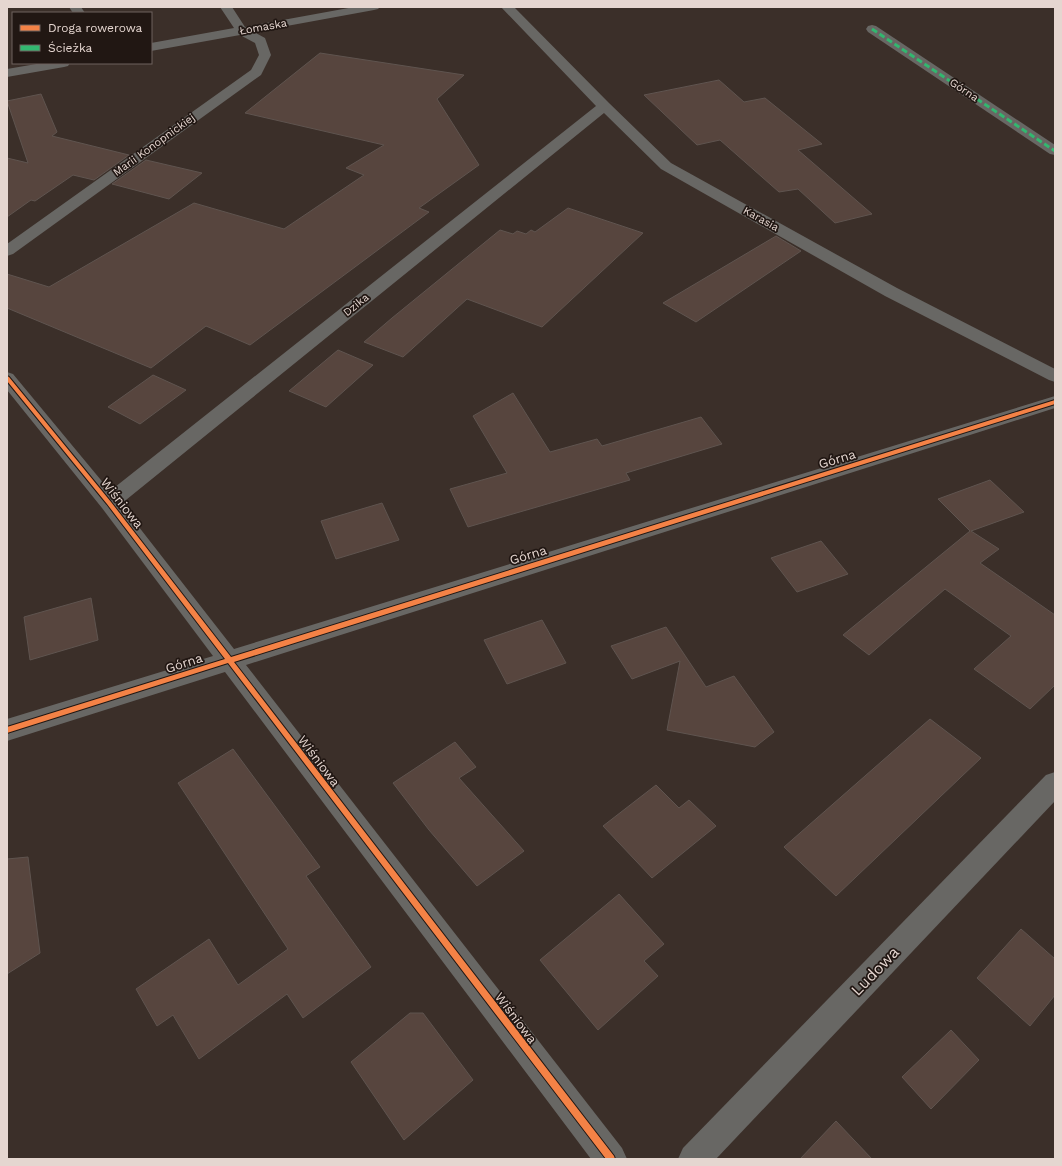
<svg xmlns="http://www.w3.org/2000/svg" width="1062" height="1166" font-family="'Work Sans',sans-serif">
  <style>
    .building { fill: #57453e; stroke: #5f544f }
    .lines { fill: none; stroke-linecap: round; stroke-linejoin: round }
    .minor { fill: #686764; fill-rule: evenodd }
    .quiet { stroke: #33b770; stroke-width: 3; stroke-dasharray: 6 3; stroke-linecap: butt }
    .cycleway-casing { stroke: #211713; stroke-width: 2 }
    .cycleway { fill: #f48246; fill-rule: evenodd }
    .labels { text-anchor: middle; dominant-baseline: central; stroke-width: 3.5; stroke-linejoin: round; paint-order: stroke }
    .far-street-label { font-size: 11px; fill: #e5d6d0; stroke: #211713 }
    .street-label { font-size: 13px; fill: #e5d6d0; stroke: #211713 }
    .near-street-label { font-size: 16px; fill: #e5d6d0; stroke: #211713 }
  </style>
  <rect width="100%" height="100%" fill="#3b2f29"/>
  <g class="building">
    <polygon points="320,53 464,75 437,99 479,165 419,208 429,212 250,345 206,326 151,368 7,308 7,274 49,287 194,203 284,229 364,175 346,168 384,145 245,113"/>
    <polygon points="719,80 744,102 765,98 822,144 798,150 872,214 835,223 798,189 779,192 720,140 697,145 644,95"/>
    <polygon points="41,94 57,132 52,136 129,155 94,180 73,175 35,201 31,200 7,217 7,158 28,163 7,101"/>
    <polygon points="146,160 202,173 169,199 112,184"/>
    <polygon points="568,208 643,233 542,327 467,299 403,357 364,342 392,318 500,230 513,234 517,231 526,234 531,230 535,232"/>
    <polygon points="776,236 801,251 696,322 663,303"/>
    <polygon points="338,350 373,365 326,407 289,391"/>
    <polygon points="153,375 186,390 140,424 108,407"/>
    <polygon points="513,393 550,452 597,439 602,446 701,417 722,444 626,473 630,480 468,527 450,489 507,473 473,416"/>
    <polygon points="990,480 1024,512 971,531 999,549 980,563 1055,615 1055,685 1030,709 974,669 1011,636 945,589 869,655 843,635 970,531 938,499"/>
    <polygon points="382,503 399,540 336,559 321,521"/>
    <polygon points="821,541 848,574 797,592 771,558"/>
    <polygon points="91,598 98,640 30,660 24,617"/>
    <polygon points="542,620 566,663 507,684 484,640"/>
    <polygon points="666,627 706,687 734,676 774,732 755,747 667,730 680,661 632,679 611,646"/>
    <polygon points="930,719 981,758 836,896 784,847"/>
    <polygon points="455,742 476,767 459,778 524,851 477,886 429,830 393,783"/>
    <polygon points="233,749 320,867 306,876 371,967 303,1018 287,994 199,1059 173,1015 157,1026 136,989 209,939 238,985 288,949 178,783"/>
    <polygon points="656,785 679,808 689,800 716,826 652,878 603,826"/>
    <polygon points="28,857 40,953 7,974 7,859"/>
    <polygon points="619,894 664,944 644,961 658,976 598,1030 540,960"/>
    <polygon points="1021,929 1055,959 1055,995 1030,1026 977,978"/>
    <polygon points="410,1013 423,1013 473,1080 404,1140 351,1062"/>
    <polygon points="951,1030 979,1060 931,1109 902,1077"/>
    <polygon points="836,1121 872,1159 800,1159"/>
  </g>
  <g class="lines">
    <g class="minor">
      <polygon points="69,7 81,7 85,13 73,13"/>
      <polygon points="220,7 232,7 245,27 354,7 380,7 378,9 374,10 254,32 265,38 271,55 261,75 13,254 7,256 7,244 251,70 259,55 255,43 240,35 151,51 151,43 234,28"/>
      <polygon points="501,7 514,7 609,103 671,163 897,288 1055,369 1055,382 1049,380 885,296 661,169 604,113 121,504 234,649 1055,396 1055,408 246,665 622,1148 627,1159 591,1159 225,672 7,741 7,719 213,656 102,508 7,390 7,372 13,374 110,491 596,106"/>
      <polygon points="872,25 876,26 1055,145 1055,155 1050,154 868,32 866,29 868,26"/>
      <polygon points="42,63 70,63 68,66 64,67 7,77 7,69"/>
      <polygon points="1055,772 1055,801 716,1159 678,1159 683,1148 1046,775"/>
    </g>
    <polyline class="quiet" points="872,29 1055,151"/>
    <g class="cycleway-casing">
      <polygon id="cycleway" points="7,376 9,377 111,502 231,657 1055,400 1055,404 234,662 614,1156 615,1159 606,1159 228,663 7,733 7,727 225,659 107,504 7,381"/>
    </g>
    <use href="#cycleway" class="cycleway"/>
  </g>
  <g class="labels">
    <g class="far-street-label">
      <text transform="translate(263 27) rotate(-10)">Łomaska</text>
      <text transform="translate(964 90) rotate(34)">Górna</text>
      <text transform="translate(154 145) rotate(-36)">Marii Konopnickiej</text>
      <text transform="translate(761 219) rotate(29)">Karasia</text>
      <text transform="translate(356 305) rotate(-39)">Dzika</text>
    </g>
    <g class="street-label">
      <text transform="translate(837 459) rotate(-17)">Górna</text>
      <text transform="translate(122 503) rotate(52)">Wiśniowa</text>
      <text transform="translate(528 555) rotate(-17)">Górna</text>
      <text transform="translate(184 663) rotate(-18)">Górna</text>
      <text transform="translate(319 761) rotate(53)">Wiśniowa</text>
      <text transform="translate(516 1018) rotate(53)">Wiśniowa</text>
    </g>
    <g class="near-street-label">
      <text transform="translate(875 971) rotate(-46)">Ludowa</text>
    </g>
  </g>
  <rect width="1062" height="1166" fill="none" stroke="#e5d6d0" stroke-width="16"/>
  <rect x="12" y="12" width="140" height="52" fill="#211713" stroke="#6f635f"/>
  <rect x="20" y="25" width="20" height="6" fill="#f48246" stroke="#6f635f"/>
  <text x="48" y="32" font-size="12" fill="#e5d6d0">Droga rowerowa</text>
  <rect x="20" y="45" width="20" height="6" fill="#33b770" stroke="#6f635f"/>
  <text x="48" y="52" font-size="12" fill="#e5d6d0">Ścieżka</text>
</svg>
